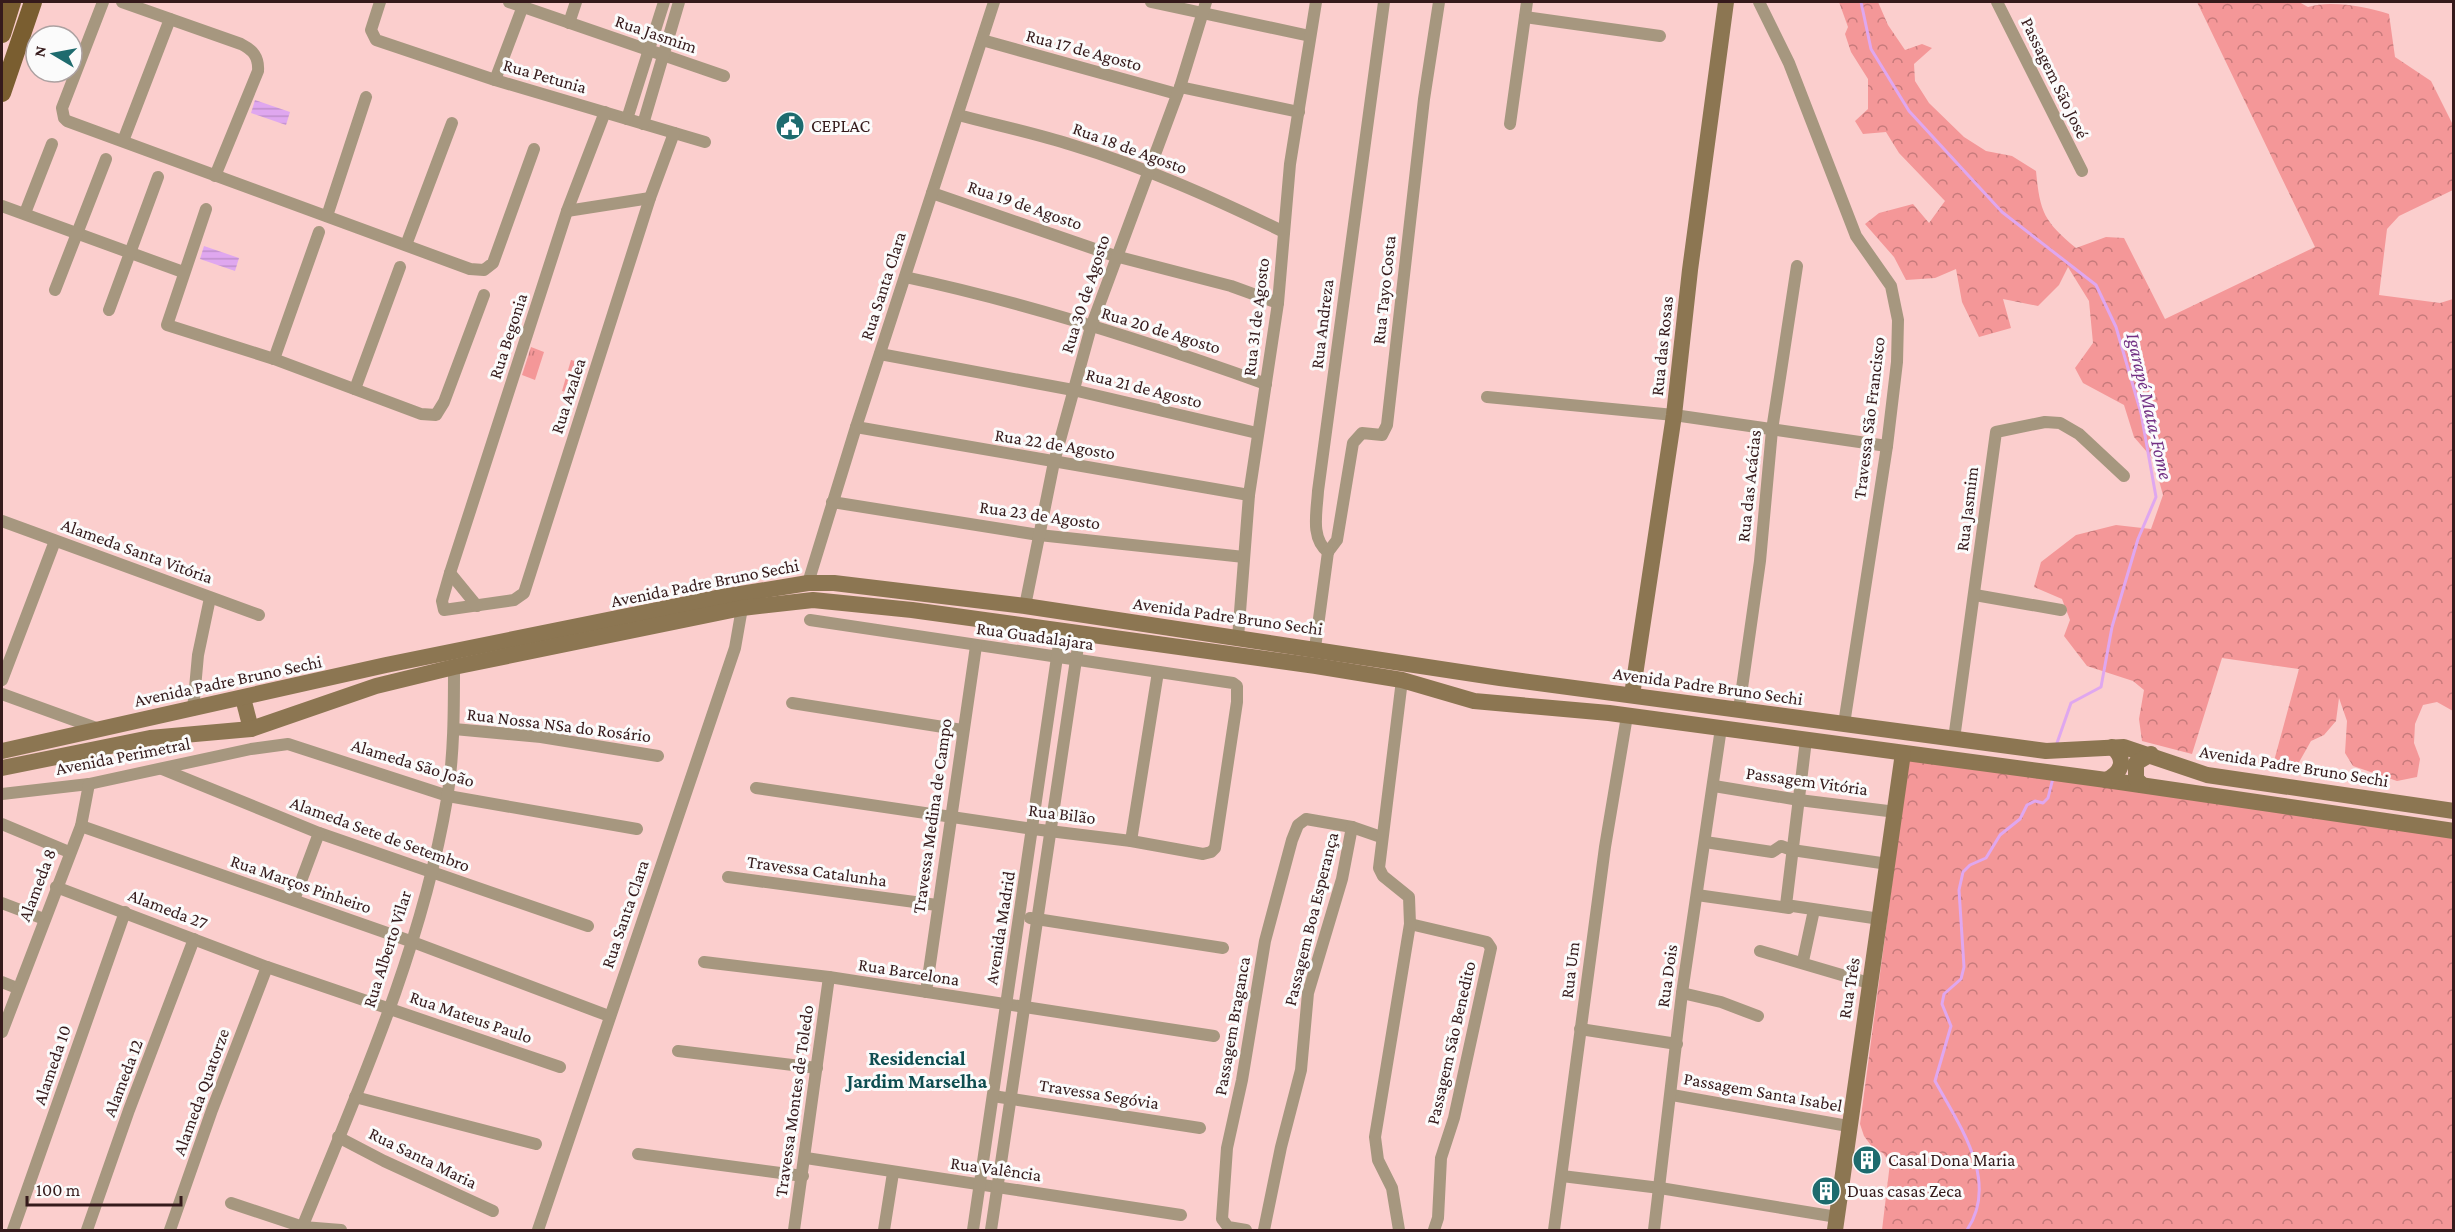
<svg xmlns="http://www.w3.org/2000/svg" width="2455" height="1232" font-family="'Crimson Pro',serif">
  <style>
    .forest { fill: url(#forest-crowns) }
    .park { fill: url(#park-tufts) }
    .garden { fill: #f49798 }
    .water { fill: url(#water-rules) }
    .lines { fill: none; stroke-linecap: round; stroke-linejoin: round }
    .stream { stroke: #dfa7ef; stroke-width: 3 }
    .street { stroke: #a6977f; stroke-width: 12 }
    .secondary { stroke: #8c7652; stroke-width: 16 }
    .primary { stroke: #7a5e30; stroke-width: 18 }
    .labels { text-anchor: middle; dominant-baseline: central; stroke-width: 6; stroke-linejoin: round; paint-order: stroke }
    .street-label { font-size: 18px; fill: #351a1b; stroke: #fbfbfb }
    .poi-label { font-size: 18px; fill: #351a1b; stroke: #fbfbfb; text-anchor: start }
    .water-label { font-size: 20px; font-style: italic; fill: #722f83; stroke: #fbfbfb }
    .neighbourhood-label { font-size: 20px; font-weight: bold; fill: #0e4d50; stroke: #fbfbfb }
  </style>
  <defs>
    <pattern id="forest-crowns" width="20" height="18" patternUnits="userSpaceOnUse" patternTransform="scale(1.5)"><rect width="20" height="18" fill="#f49798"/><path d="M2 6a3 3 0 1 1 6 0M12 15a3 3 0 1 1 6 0" fill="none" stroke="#c67a7b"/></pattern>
    <pattern id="park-tufts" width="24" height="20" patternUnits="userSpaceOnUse" patternTransform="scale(1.5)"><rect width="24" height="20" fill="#f49798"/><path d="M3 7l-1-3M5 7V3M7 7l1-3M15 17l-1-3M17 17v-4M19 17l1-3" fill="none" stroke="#c67a7b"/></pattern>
    <pattern id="water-rules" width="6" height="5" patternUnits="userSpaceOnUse" patternTransform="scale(1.5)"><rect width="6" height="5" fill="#dfa7ef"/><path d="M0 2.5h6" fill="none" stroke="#c08fcc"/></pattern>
  </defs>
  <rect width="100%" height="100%" fill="#fbcecd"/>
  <g class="forest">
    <path d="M1839,2H1878L1888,25L1905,50L1922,44L1932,48L1914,64L1915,81L1929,103L1964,137L1986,151L2012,156L2036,171C2040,213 2044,221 2076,248L2106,237L2124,238L2165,319L2315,247L2197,2H2299L2308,7C2329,0 2366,6 2389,14L2395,57L2431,81L2454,127L2453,190L2399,216L2387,229L2379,295L2440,303L2453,299V711L2437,702L2423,705L2415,724L2414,743L2420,759L2417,777L2397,781L2353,766L2345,753L2347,721L2339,698L2336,721L2324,735L2311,741L2298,764L2274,761L2299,669L2222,658L2192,754L2142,741L2139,719L2144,690L2133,681L2087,666L2064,636L2070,620L2062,599L2034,587L2041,562L2076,535L2116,525L2151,529L2163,495L2153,459L2134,437L2124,405L2083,383L2075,368L2093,343L2089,301L2068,267L2059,285L2038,306L2003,299L2011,328L1979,337L1962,302L1956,269L1935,278L1906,280L1894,257L1865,224L1879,213L1913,204L1929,223L1945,201L1899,153L1886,132L1863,134L1855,121L1868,109V79L1851,52L1845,34L1848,27Z"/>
    <polygon points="1909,756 2453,835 2453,1230 1882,1230 1890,1163 1883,1153 1873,1148 1864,1136 1860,1124"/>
  </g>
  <polygon class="park" points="531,347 544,352 535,380 522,375"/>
  <polygon class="garden" points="571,360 585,364 576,395 562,391"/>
  <g class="water">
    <polygon points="255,100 290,112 286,125 251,113"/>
    <polygon points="204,246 239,258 235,271 200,259"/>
  </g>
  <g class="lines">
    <g class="stream">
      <polyline points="1861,2 1871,49 1909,111 2002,212 2096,285 2116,327 2141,413 2156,497 2138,539 2112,627 2101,687 2071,703 2057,743"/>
      <path d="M1967,1230C2000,1181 1959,1125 1935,1081L1951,1026L1942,1004L1944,994L1961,979L1964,967L1959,890L1963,872L1970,865L1986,858L2000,835L2020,819L2027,805L2035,801L2043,803L2048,798L2053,778"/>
    </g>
    <g class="street">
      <polyline points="103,2 62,108 64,118 67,121 470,269 484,270 493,263 534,149"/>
      <path d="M122,2L241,44C253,50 259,57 258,71L215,176"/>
      <polyline points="380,2 371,30 376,40 495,80 705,142"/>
      <polyline points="509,2 724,76"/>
      <polyline points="1151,2 1310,36"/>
      <polyline points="1759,2 1789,63 1856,236 1891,286 1898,320 1897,362 1887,446 1844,724"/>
      <polyline points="1997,2 2082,171"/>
      <polyline points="1525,17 1660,36"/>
      <polyline points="569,23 576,2"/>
      <polyline points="982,40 1177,94"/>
      <polyline points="495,80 523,6"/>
      <polyline points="1180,87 1299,112"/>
      <polyline points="605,112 567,211 450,573 442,601 444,610 514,600 524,593 650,198 674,133"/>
      <path d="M958,115C996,125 1035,133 1072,145C1145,167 1216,199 1284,232"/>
      <polyline points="627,119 664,2"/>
      <polyline points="643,124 679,2"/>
      <polyline points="1510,124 1527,2"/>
      <polyline points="123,141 170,19"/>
      <polyline points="932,193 1115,256 1231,286 1278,303"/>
      <polyline points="2,206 183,272"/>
      <polyline points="206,209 167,325 274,359 421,414 436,415 444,402 484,295"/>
      <polyline points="567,211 650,198"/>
      <polyline points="25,213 52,144"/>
      <polyline points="327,216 366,97"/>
      <polyline points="406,245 452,123"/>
      <path d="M905,277C1028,303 1149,342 1266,384"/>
      <polyline points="55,290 106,159"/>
      <polyline points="109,310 158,177"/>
      <polyline points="880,354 1073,390 1257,433"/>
      <polyline points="274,359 319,232"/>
      <polyline points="355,389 400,267"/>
      <polyline points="1487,397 1674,415 1887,446"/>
      <polyline points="856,427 1249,495"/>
      <polyline points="832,502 1039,535 1244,557"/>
      <polyline points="2,521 259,615"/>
      <polyline points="1328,552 1337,540 1353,443 1362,433 1382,435 1387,425 1424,99 1439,2"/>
      <path d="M1328,552C1310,538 1317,511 1318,491L1384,2"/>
      <polyline points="450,573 477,606"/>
      <polyline points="808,583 856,427 994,2"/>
      <polyline points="1975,595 2061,610"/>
      <polyline points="1025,606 1054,462 1091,327 1180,87 1206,2"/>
      <polyline points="1238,638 1249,495 1278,303 1290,164 1316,2"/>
      <polyline points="1315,648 1328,552"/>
      <polyline points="2,680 55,541"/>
      <polyline points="2,694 96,728"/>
      <polyline points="792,703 962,730"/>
      <polyline points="1739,709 1760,561 1772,430 1797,266"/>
      <polyline points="193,710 198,655 210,598"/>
      <polyline points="454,729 541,737 658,756"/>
      <polyline points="1954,739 1996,432 2045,422 2060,423 2079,434 2124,476"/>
      <polyline points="1806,740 1786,905 1880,919"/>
      <polyline points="162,769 319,833 588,926"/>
      <polyline points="1714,786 1799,800 1896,812"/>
      <polyline points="756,788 1033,829 1131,841 1203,854 1211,852 1215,848 1237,702 1237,686 1233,683 810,620"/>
      <polyline points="2,794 89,784 251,749 288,744 448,796 637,829"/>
      <polyline points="2,824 69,852"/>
      <polyline points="81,826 410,941 609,1016"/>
      <polyline points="1131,841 1158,672"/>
      <polyline points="1705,842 1772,852 1781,846 1792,850 1888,864"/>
      <polyline points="728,877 937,905"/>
      <polyline points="56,887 267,967 560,1067"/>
      <polyline points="1697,895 1789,908"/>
      <polyline points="294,900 319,833"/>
      <polyline points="2,903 44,919"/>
      <polyline points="1030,918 1223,948"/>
      <polyline points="1410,924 1487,942 1491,948 1454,1118 1441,1158 1438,1218 1434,1230"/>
      <polyline points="1760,951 1869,983"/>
      <polyline points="1803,961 1814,910"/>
      <polyline points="704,962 829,977 1214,1036"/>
      <polyline points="2,982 17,988"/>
      <polyline points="926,992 976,646"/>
      <polyline points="1682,993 1721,1002 1758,1016"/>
      <polyline points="1580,1029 1677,1044"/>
      <polyline points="2,1032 81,826 89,784"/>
      <polyline points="678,1051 817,1068"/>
      <polyline points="1672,1095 1848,1126"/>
      <polyline points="993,1096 1200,1128"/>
      <polyline points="355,1097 536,1144"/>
      <polyline points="338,1137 384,1161 493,1211"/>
      <polyline points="638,1154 803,1176"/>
      <polyline points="806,1158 1181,1215"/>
      <polyline points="1562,1176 1660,1188 1837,1217"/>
      <polyline points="231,1203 303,1227 341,1230"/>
      <polyline points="13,1230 125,912"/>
      <polyline points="87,1230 129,1110 194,939"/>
      <polyline points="170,1230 212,1110 267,967"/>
      <path d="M301,1230C358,1091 422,948 447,799C454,755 454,711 454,667"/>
      <polyline points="538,1230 735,648 742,608"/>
      <polyline points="794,1230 829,977"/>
      <polyline points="884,1230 893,1173"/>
      <polyline points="973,1230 1061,630"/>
      <polyline points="991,1230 1080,633"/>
      <polyline points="1246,1230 1228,1227 1222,1219 1227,1148 1242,1080 1265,941 1292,840 1298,825 1306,819 1352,827 1381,837"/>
      <polyline points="1264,1230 1281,1147 1301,1070 1308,993 1342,879 1352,827"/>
      <polyline points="1399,1230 1392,1188 1378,1160 1375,1137 1410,924 1409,897 1383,876 1379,868 1402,680"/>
      <polyline points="1554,1230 1605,847 1627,716"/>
      <polyline points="1654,1230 1682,993 1721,728"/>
    </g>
    <g class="secondary">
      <polyline points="1632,695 1674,415 1690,270 1726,2"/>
      <polyline points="243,698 251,729"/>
      <polyline points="2,751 386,665 716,598 808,583 834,583 1025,606 1500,678 2046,751 2124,747 2207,775 2454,811"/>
      <polyline points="2,768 150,738 251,729 376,686 454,667 742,608 813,600 912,610 1316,666 1402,680 1474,701 1609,713 2106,780 2454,831"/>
      <path d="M2106,780C2122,773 2127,759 2112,747"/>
      <polyline points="2142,785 2136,779 2136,763 2151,754"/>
      <polyline points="1835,1230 1903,753"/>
    </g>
    <g class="primary">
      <polyline points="2,34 12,2"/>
      <polyline points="2,93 33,2"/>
    </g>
  </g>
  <defs>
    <g id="civic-disc" transform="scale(1.5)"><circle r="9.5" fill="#1e6b6e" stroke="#fbfbfb"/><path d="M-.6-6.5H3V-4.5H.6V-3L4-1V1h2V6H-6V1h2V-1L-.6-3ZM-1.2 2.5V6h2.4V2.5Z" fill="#fff"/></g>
    <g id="building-disc" transform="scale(1.5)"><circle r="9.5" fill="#1e6b6e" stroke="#fbfbfb"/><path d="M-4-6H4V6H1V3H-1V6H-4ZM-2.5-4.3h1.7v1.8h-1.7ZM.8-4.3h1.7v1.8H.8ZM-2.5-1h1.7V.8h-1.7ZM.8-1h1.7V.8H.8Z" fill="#fff"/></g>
  </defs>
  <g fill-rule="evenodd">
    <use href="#civic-disc" x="790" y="126"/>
    <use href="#building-disc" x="1867" y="1160"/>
    <use href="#building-disc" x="1826" y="1191"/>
  </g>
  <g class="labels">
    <g class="street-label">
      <text transform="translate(656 34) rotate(19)">Rua Jasmim</text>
      <text transform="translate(1084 50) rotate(15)">Rua 17 de Agosto</text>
      <text transform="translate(545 76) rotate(16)">Rua Petunia</text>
      <text transform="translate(2055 78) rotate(64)">Passagem São José</text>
      <text transform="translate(1130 148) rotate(20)">Rua 18 de Agosto</text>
      <text transform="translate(1025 205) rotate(19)">Rua 19 de Agosto</text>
      <text transform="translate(883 286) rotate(-72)">Rua Santa Clara</text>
      <text transform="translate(1384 290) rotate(-84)">Rua Tayo Costa</text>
      <text transform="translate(1085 294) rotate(-72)">Rua 30 de Agosto</text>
      <text transform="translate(1256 317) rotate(-83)">Rua 31 de Agosto</text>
      <text transform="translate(1322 324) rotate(-83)">Rua Andreza</text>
      <text transform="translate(1161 330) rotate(17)">Rua 20 de Agosto</text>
      <text transform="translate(508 336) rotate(-72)">Rua Begonia</text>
      <text transform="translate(1662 346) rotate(-84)">Rua das Rosas</text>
      <text transform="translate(1144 388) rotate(14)">Rua 21 de Agosto</text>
      <text transform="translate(568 396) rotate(-72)">Rua Azalea</text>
      <text transform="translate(1869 418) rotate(-83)">Travessa São Francisco</text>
      <text transform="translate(1055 444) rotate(9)">Rua 22 de Agosto</text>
      <text transform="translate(1749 486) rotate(-84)">Rua das Acácias</text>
      <text transform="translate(1967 509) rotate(-83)">Rua Jasmim</text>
      <text transform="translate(1040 515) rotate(8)">Rua 23 de Agosto</text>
      <text transform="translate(137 551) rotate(20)">Alameda Santa Vitória</text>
      <text transform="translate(705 583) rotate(-11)">Avenida Padre Bruno Sechi</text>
      <text transform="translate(1228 616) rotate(8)">Avenida Padre Bruno Sechi</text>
      <text transform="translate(1035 636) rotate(8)">Rua Guadalajara</text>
      <text transform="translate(228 681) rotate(-12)">Avenida Padre Bruno Sechi</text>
      <text transform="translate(1708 686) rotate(8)">Avenida Padre Bruno Sechi</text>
      <text transform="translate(559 725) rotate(7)">Rua Nossa NSa do Rosário</text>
      <text transform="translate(123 756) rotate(-11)">Avenida Perimetral</text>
      <text transform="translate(413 763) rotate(17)">Alameda São João</text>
      <text transform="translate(2294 766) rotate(9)">Avenida Padre Bruno Sechi</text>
      <text transform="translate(1807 781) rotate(8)">Passagem Vitória</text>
      <text transform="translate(1062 814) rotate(7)">Rua Bilão</text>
      <text transform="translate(932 816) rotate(-82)">Travessa Medina de Campo</text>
      <text transform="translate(380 834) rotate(20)">Alameda Sete de Setembro</text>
      <text transform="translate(817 871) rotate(8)">Travessa Catalunha</text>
      <text transform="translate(301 884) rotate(19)">Rua Marços Pinheiro</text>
      <text transform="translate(37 885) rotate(-69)">Alameda 8</text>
      <text transform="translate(168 909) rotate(21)">Alameda 27</text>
      <text transform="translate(625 914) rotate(-71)">Rua Santa Clara</text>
      <text transform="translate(1311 919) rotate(-76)">Passagem Boa Esperança</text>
      <text transform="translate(1000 928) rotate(-81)">Avenida Madrid</text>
      <text transform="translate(387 949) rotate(-72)">Rua Alberto Vilar</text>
      <text transform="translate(1570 970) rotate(-83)">Rua Um</text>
      <text transform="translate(909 972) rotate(9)">Rua Barcelona</text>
      <text transform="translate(1667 976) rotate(-82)">Rua Dois</text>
      <text transform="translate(1849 988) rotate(-81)">Rua Três</text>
      <text transform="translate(471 1017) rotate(19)">Rua Mateus Paulo</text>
      <text transform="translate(1232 1026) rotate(-80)">Passagem Braganca</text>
      <text transform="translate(1451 1043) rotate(-77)">Passagem São Benedito</text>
      <text transform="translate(52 1065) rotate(-71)">Alameda 10</text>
      <text transform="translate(123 1078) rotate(-69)">Alameda 12</text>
      <text transform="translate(201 1092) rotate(-70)">Alameda Quatorze</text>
      <text transform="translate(1763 1092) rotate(10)">Passagem Santa Isabel</text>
      <text transform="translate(1099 1094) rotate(9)">Travessa Segóvia</text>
      <text transform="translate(794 1101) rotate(-82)">Travessa Montes de Toledo</text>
      <text transform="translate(423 1158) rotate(26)">Rua Santa Maria</text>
      <text transform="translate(996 1169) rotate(8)">Rua Valência</text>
    </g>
    <g class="poi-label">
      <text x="811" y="126">CEPLAC</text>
      <text x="1888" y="1160">Casal Dona Maria</text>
      <text x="1847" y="1191">Duas casas Zeca</text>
    </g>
    <g class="water-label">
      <text transform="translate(2150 406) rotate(77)">Igarapé Mata-Fome</text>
    </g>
    <g class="neighbourhood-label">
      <text x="917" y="1058">Residencial<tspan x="917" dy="23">Jardim Marselha</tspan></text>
    </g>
  </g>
  <rect width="2455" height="1232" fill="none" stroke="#351a1b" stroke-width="6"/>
  <g transform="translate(54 54) rotate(280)"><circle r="28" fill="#fbfbfb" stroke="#aca1a1" stroke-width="1.5"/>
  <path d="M0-4.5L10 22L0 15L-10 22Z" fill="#1e6b6e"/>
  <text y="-9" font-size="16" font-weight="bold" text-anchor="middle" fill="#351a1b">N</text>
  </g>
  <path d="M27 1196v9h154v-9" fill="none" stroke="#351a1b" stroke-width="3"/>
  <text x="36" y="1196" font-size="18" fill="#351a1b" stroke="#fbfbfb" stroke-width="4.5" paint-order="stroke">100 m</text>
</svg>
